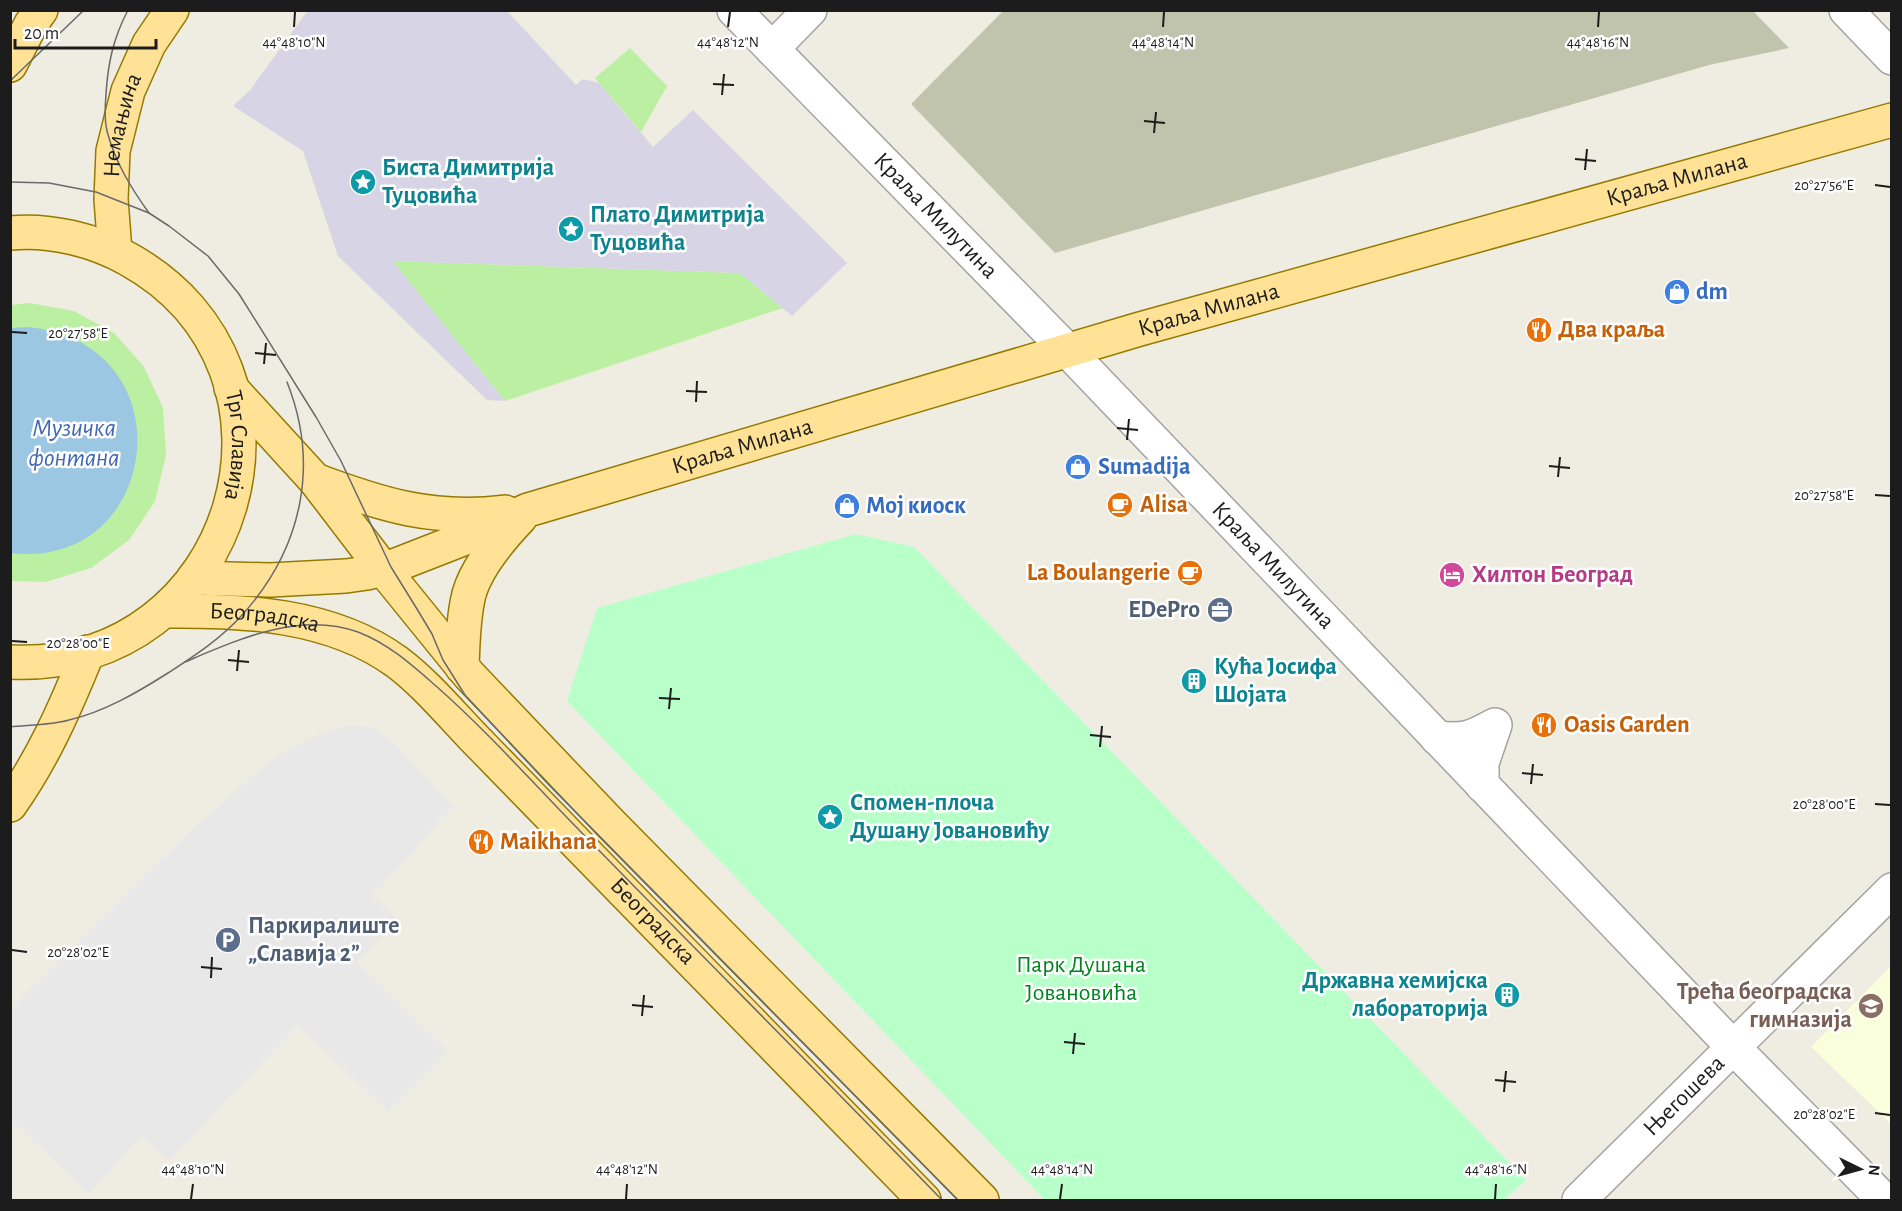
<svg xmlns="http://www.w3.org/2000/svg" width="1902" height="1211" font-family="'Alegreya Sans',sans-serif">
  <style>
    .education { fill: #f9ffda }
    .construction { fill: #c0c4ac }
    .grass { fill: #bbefa1 }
    .park { fill: #b8ffc9 }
    .parking { fill: #e8e8e8 }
    .plaza { fill: #d7d5e5 }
    .water { fill: #9cc7e2 }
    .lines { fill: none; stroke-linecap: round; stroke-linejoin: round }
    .minor-casing { stroke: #a3a3a3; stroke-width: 36 }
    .major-casing { stroke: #957a00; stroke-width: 36 }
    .minor { stroke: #fff; stroke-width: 33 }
    .major { stroke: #ffe296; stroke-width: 33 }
    .tram { stroke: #6a6a6a; stroke-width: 1.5 }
    .ticks { fill: none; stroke: #1c1c1c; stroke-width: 2 }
    .labels { text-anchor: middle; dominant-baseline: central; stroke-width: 5; stroke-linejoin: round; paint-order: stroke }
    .street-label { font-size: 24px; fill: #1c1c1c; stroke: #fff }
    .culture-label { font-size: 24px; font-weight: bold; fill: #0d838f; stroke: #fff; text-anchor: start }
    .shop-label { font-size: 24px; font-weight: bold; fill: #366cbe; stroke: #fff; text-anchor: start }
    .food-label { font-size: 24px; font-weight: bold; fill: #c56008; stroke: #fff; text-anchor: start }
    .hotel-label { font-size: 24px; font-weight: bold; fill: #b23c85; stroke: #fff; text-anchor: start }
    .service-label { font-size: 24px; font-weight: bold; fill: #4e5e75; stroke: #fff; text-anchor: end }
    .park-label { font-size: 24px; fill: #008420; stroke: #fff }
    .education-label { font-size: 24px; font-weight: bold; fill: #785e54; stroke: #fff; text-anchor: end }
    .water-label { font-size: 26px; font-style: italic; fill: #4068b5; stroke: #fff }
    .ticks-label { font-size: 15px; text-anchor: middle; fill: #1c1c1c; stroke: #fff; stroke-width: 5; stroke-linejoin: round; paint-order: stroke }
  </style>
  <rect width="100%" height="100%" fill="#efece1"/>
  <polygon class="education" points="1891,966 1891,1124 1811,1047"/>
  <polygon class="construction" points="1752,10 1789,48 1709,65 1055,253 911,104 1003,11"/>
  <g class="grass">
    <polygon points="630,48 667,86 641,132 595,78"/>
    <polygon points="392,261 740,273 783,308 505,401"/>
    <polygon points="30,303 74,311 114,333 144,367 163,408 166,455 155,501 129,540 91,568 46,582 11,581 10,305"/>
  </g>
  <polygon class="park" points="856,534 914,547 1526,1180 1504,1200 1045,1200 567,701 597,608"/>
  <polygon class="parking" points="346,726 373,727 389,739 453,806 373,896 397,919 357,962 448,1051 388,1112 298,1025 169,1161 142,1136 89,1193 11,1120 11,1008 183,838 269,761 315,736"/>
  <polygon class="plaza" points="308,10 507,11 576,85 583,79 599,83 653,147 693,110 847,263 792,316 740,273 393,261 505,401 487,400 338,256 303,151 233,106 251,89"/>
  <path class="water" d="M27,327C190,342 162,571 11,553L10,328Z"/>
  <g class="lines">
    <g class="minor-casing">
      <g id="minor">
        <path id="s1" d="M734,10L1067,350L1733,1047L1884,1200"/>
        <polyline points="1846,10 1892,58"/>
        <polyline points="772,49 810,10"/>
        <path d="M1437,738C1465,741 1471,738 1495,725L1482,763V785"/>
        <path id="s2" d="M1579,1200L1892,890"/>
      </g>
    </g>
    <g class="major-casing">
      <g id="major">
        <polyline points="10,65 31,24 41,10"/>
        <path id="s3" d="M10,233C50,229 94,240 128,259C328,370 239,673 10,662"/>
        <path id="s4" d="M115,252L111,199L113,151L128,91L149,44L172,10"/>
        <polyline points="231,388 315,480 383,569 469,675 611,824 982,1200"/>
        <path d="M315,480C382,505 433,521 505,512"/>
        <path id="s5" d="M194,578L270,580L346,576L367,573L391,567L468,537L528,510L1140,329L1892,120"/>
        <path id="s6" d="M165,611C243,610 331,614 397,662C425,683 450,713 475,739L924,1200"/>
        <path d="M462,667C463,643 463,618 469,594C477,566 501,538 520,518"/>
        <path d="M10,805C44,757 66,706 88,652"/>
      </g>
    </g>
    <use href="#minor" class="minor"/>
    <use href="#major" class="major"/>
    <g class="tram">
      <path d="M128,10C113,39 108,63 106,94C105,106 104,119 107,131C115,162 131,188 149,213"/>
      <polyline points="10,81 84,10"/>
      <polyline points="10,182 49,183 96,192 149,213 169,226 208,256 239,294 316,417 341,461 391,567 417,609 432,634 443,660 465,695 549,785 958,1200"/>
      <path d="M185,662C239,639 300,611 358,632C389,644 412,665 436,686C487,731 533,783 581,832C701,955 823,1077 942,1200"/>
      <path d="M10,727C30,725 51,725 69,720C104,712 138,692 168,673C194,656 222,638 243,614C302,548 320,465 287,382"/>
    </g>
  </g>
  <path class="ticks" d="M294,27L295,12M728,27L730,12M1163,27L1164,12M1598,27L1599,12M713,84L734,85M722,95L724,74M1144,121L1165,123M1154,133L1156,112M1575,159L1596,161M1585,170L1587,149M1875,185L1890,187M12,332L27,333M255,353L276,355M264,364L266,343M686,391L707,392M696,402L697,381M1117,428L1138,430M1127,440L1129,419M1549,466L1570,468M1558,477L1560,457M1875,495L1890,496M12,641L27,642M228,660L249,662M237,671L239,650M659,698L680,699M669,709L671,688M1090,735L1111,737M1100,747L1102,726M1522,773L1543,775M1531,784L1533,764M1875,804L1890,805M12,950L27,952M201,967L222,969M211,978L212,957M632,1005L653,1007M642,1016L644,995M1064,1042L1085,1044M1073,1054L1075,1033M1495,1080L1516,1082M1504,1092L1506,1071M1875,1113L1890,1115M191,1199L193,1184M626,1199L627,1184M1060,1199L1062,1184M1495,1199L1496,1184"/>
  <defs>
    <g id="sight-disc" transform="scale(1.35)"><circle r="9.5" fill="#0f9aa8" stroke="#fff"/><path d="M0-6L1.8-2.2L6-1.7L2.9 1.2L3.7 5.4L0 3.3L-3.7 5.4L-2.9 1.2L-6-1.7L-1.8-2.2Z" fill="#fff"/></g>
    <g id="shop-disc" transform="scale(1.35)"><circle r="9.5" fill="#3f7fe0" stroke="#fff"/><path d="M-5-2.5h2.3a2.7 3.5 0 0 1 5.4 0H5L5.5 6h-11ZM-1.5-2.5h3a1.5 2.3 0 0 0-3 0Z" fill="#fff"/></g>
    <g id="restaurant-disc" transform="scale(1.35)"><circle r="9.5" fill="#e8710a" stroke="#fff"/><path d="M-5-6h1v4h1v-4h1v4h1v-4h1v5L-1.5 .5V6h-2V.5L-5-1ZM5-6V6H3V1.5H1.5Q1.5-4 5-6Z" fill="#fff"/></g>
    <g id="cafe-disc" transform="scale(1.35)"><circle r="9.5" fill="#e8710a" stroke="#fff"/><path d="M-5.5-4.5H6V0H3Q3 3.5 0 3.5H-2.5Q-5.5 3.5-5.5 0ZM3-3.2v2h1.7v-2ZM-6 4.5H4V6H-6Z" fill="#fff"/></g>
    <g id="hotel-disc" transform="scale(1.35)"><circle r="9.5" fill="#d1479c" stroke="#fff"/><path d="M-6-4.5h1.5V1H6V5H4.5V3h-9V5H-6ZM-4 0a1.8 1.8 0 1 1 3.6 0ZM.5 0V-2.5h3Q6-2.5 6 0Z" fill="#fff"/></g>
    <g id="office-disc" transform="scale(1.35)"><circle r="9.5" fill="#5c6f8a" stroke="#fff"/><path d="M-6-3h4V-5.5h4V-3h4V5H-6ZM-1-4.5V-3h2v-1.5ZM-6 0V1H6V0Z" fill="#fff"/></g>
    <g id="building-disc" transform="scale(1.35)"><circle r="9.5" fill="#0f9aa8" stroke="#fff"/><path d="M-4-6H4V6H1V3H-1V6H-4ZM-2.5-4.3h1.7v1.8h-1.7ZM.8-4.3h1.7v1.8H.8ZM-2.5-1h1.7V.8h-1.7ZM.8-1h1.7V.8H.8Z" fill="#fff"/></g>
    <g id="parking-disc" transform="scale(1.35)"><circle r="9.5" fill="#5c6f8a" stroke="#fff"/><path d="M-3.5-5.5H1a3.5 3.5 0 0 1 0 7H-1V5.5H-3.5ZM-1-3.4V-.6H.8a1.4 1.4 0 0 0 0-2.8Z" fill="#fff"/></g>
    <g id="school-disc" transform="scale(1.35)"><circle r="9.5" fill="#8d6e63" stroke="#fff"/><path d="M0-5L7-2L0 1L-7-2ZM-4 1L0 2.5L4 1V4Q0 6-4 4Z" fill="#fff"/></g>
  </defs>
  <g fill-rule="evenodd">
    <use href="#sight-disc" x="363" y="182"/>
    <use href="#sight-disc" x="571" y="229"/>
    <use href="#shop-disc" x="1677" y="292"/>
    <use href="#restaurant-disc" x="1539" y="330"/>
    <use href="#shop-disc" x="1078" y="467"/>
    <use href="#cafe-disc" x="1120" y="505"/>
    <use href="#shop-disc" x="847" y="506"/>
    <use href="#cafe-disc" x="1190" y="573"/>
    <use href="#hotel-disc" x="1452" y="575"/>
    <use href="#office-disc" x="1220" y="610"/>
    <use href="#building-disc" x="1194" y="681"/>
    <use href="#restaurant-disc" x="1544" y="725"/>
    <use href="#sight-disc" x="830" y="817"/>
    <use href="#restaurant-disc" x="481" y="842"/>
    <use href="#parking-disc" x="228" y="940"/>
    <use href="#building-disc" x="1507" y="995"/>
    <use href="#school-disc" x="1871" y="1006"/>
  </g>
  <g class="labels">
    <g class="street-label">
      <text stroke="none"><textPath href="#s4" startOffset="128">Немањина</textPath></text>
      <text stroke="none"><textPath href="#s5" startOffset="1542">Краља Милана</textPath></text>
      <text stroke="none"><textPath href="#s1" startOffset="288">Краља Милутина</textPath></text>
      <text stroke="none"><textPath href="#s5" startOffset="1056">Краља Милана</textPath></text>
      <text stroke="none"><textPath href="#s5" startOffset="570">Краља Милана</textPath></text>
      <text stroke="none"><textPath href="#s3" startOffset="351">Трг Славија</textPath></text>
      <text stroke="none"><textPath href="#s1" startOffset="774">Краља Милутина</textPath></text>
      <text stroke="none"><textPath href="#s6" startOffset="100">Београдска</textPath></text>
      <text stroke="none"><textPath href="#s6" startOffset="606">Београдска</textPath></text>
      <text stroke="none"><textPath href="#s2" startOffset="148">Његошева</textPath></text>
    </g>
    <g class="culture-label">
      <text x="382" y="168">Биста Димитрија<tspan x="382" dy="28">Туцовића</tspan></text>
      <text x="590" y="215">Плато Димитрија<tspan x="590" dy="28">Туцовића</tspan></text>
      <text x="1214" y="667">Кућа Јосифа<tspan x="1214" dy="28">Шојата</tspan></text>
      <text x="850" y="803">Спомен-плоча<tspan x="850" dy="28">Душану Јовановићу</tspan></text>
      <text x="1488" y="981" text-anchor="end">Државна хемијска<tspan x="1488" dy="28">лабораторија</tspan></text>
    </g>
    <g class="shop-label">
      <text x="1696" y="292">dm</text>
      <text x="1098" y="467">Sumadija</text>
      <text x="866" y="506">Мој киоск</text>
    </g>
    <g class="food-label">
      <text x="1558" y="330">Два краља</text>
      <text x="1140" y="505">Alisa</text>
      <text x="1170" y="573" text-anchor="end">La Boulangerie</text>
      <text x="1564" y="725">Oasis Garden</text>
      <text x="500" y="842">Maikhana</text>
    </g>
    <g class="hotel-label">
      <text x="1472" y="575">Хилтон Београд</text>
    </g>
    <g class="service-label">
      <text x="1200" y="610">EDePro</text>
      <text x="248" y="926" text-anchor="start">Паркиралиште<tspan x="248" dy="28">„Славија 2”</tspan></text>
    </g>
    <g class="park-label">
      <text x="1081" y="965">Парк Душана<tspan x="1081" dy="28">Јовановића</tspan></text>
    </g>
    <g class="education-label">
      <text x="1852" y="992">Трећа београдска<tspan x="1852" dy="28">гимназија</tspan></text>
    </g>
    <g class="water-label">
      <text x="74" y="428">Музичка<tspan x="74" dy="30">фонтана</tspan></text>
    </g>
  </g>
  <g class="ticks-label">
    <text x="294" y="47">44°48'10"N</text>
    <text x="728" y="47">44°48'12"N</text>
    <text x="1163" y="47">44°48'14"N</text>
    <text x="1598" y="47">44°48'16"N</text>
    <text x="1824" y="190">20°27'56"E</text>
    <text x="78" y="338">20°27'58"E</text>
    <text x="1824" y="500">20°27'58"E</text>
    <text x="78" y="648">20°28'00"E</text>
    <text x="1824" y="809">20°28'00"E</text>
    <text x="78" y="957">20°28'02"E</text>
    <text x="1824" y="1119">20°28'02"E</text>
    <text x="193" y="1174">44°48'10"N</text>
    <text x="627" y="1174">44°48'12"N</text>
    <text x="1062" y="1174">44°48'14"N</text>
    <text x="1496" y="1174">44°48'16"N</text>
  </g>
  <rect width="1902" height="1211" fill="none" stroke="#1c1c1c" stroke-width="24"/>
  <g transform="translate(1860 1169) rotate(95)" stroke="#ffffff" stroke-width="4.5" paint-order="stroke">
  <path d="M0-4.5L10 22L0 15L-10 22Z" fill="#1c1c1c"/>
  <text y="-9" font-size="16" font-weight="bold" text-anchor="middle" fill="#1c1c1c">N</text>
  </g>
  <path d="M15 39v9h141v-9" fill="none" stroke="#1c1c1c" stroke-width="3"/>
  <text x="24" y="39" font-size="18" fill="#1c1c1c" stroke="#ffffff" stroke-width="4.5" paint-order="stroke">20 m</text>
</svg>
